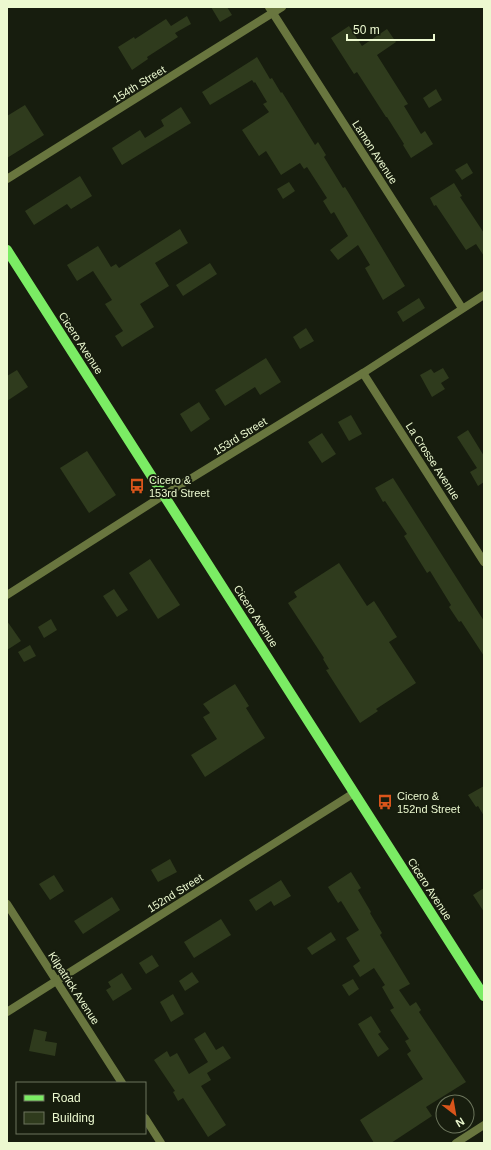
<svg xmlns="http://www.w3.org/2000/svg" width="491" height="1150" font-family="Arial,sans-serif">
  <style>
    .building { fill: #2f3b1d }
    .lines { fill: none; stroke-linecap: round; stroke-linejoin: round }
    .minor { stroke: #69763f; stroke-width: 8 }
    .primary { stroke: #7bec64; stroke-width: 10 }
    .labels { text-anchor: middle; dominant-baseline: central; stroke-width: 4; stroke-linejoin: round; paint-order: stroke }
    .street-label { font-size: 11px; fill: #ecf9d0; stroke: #171d0e }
    .poi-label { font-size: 11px; fill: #ecf9d0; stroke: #171d0e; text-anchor: start }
  </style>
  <rect width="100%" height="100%" fill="#171d0e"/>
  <g class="building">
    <polygon points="211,7 227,7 232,15 220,22"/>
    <polygon points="187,16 191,24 175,33 178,37 147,57 148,59 132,70 118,47 134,37 135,39 166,19 171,26"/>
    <polygon points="349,26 362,46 387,29 396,42 377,55 408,104 404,106 421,134 425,131 433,144 411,158 403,145 404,144 387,117 386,117 357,72 354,74 331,38"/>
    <polygon points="257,57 270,79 272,78 281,93 282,92 315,145 318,142 326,155 324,157 343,188 345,187 353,200 405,286 383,300 365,268 370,265 358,245 338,260 330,250 348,236 334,212 331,214 323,201 327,198 307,167 304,169 300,163 281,175 266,151 259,156 242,130 269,112 263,104 267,102 255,82 254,83 252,80 210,105 202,92"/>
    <polygon points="436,89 442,100 429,108 423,98"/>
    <polygon points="25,105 44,135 7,158 7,116"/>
    <polygon points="181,107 191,123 122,165 112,148 140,130 145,138 164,126 161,120"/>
    <polygon points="467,163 473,173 462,180 455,170"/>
    <polygon points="80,176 92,196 71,209 67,204 34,225 25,211"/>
    <polygon points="289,182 295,191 283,199 277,189"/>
    <polygon points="454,183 462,196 460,197 484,233 484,256 476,244 466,250 436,205 434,206 430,198"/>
    <polygon points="180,229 188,243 155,263 169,286 140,304 154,327 122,347 115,336 123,331 105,304 112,300 93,271 77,281 67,265 98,246 111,267 116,264 119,268"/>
    <polygon points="210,263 217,274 183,296 176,285"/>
    <polygon points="419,298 425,308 403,322 397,312"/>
    <polygon points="306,328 314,341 300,349 293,337"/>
    <polygon points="266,358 281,382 260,395 255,387 225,406 215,390"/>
    <polygon points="443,368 449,378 441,383 445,389 432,397 420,375 431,369 434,373"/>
    <polygon points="17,370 28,387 7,401 7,376"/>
    <polygon points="199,402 210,419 191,432 180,414"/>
    <polygon points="351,415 362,434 349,441 338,422"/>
    <polygon points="468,430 484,456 484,482 478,486 470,472 477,468 457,437"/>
    <polygon points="322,433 336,454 322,463 308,442"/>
    <polygon points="87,451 116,495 89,513 60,468"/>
    <polygon points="393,478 484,621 484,656 461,621 459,622 449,607 451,605 430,571 427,573 404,536 407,534 385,501 383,502 375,488"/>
    <polygon points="150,559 180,605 158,619 129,573"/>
    <polygon points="339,563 367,606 374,601 397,637 389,642 416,683 376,709 378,711 360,723 326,670 329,669 323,659 324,658 288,603 297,597 294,592"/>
    <polygon points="114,589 128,610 117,617 103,596"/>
    <polygon points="51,619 57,630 44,638 38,627"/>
    <polygon points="7,621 21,641 7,650"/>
    <polygon points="30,645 36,656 24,662 18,652"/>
    <polygon points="235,684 249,706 246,708 265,738 205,777 191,755 217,739 203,717 210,713 203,704"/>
    <polygon points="484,786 484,816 478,806 476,807 468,795"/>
    <polygon points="170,859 177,872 158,882 151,870"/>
    <polygon points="351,872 361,888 358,890 371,912 370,913 382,933 380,935 410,984 399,990 410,1006 416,1002 421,1010 419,1012 466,1082 426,1107 432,1116 391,1143 374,1143 360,1120 423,1079 407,1054 411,1051 405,1041 409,1039 390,1010 394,1008 382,987 385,985 374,968 360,977 353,966 360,961 346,938 359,930 341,901 338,903 328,887"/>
    <polygon points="54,875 64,891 50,900 39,884"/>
    <polygon points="281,880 291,896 274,906 271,901 256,911 249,900"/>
    <polygon points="484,888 484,912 473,895"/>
    <polygon points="112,897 120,910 83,934 74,921"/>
    <polygon points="221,919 231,935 194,958 184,942"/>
    <polygon points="331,932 336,940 312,955 307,948"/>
    <polygon points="152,955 159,966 146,974 139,963"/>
    <polygon points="192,972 199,982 185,991 179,981"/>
    <polygon points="122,973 132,989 113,1001 106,990 111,987 108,982"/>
    <polygon points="353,979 359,989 349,996 342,985"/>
    <polygon points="173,994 184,1014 171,1022 160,1002"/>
    <polygon points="371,1016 381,1032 378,1034 389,1049 378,1057 358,1024"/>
    <polygon points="34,1029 47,1032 45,1041 57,1043 55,1056 29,1051"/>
    <polygon points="205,1032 216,1050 223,1046 231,1058 207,1073 211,1080 201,1086 226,1125 208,1137 183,1098 178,1101 173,1092 175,1091 154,1060 167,1051 170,1057 177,1053 189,1074 208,1062 194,1039"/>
  </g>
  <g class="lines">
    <g class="minor">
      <polyline points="269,7 462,308"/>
      <polyline points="7,179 282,7"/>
      <polyline points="363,373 484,562"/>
      <polyline points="7,595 164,495 363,373 484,295"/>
      <polyline points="7,904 122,1083"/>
      <polyline points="7,1012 354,793"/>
      <polyline points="145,1118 161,1143"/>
      <polyline points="456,1143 484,1125"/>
    </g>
    <polyline class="primary" points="7,250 484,996"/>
  </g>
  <defs>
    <g id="bus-bare" transform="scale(1.2)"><path d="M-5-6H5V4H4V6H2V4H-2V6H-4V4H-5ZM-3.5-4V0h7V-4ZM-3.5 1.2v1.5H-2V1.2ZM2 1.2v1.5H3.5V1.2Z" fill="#da551b" stroke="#171d0e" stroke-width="2.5" paint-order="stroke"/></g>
  </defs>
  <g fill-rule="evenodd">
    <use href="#bus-bare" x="137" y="486"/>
    <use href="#bus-bare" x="385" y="802"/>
  </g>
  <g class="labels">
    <g class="street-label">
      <text transform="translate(139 84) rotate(-32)">154th Street</text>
      <text transform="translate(375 152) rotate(57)">Lamon Avenue</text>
      <text transform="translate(81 343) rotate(57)">Cicero Avenue</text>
      <text transform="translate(240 436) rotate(-32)">153rd Street</text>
      <text transform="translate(433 461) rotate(57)">La Crosse Avenue</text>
      <text transform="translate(256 616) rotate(57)">Cicero Avenue</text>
      <text transform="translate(430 889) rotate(57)">Cicero Avenue</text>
      <text transform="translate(175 893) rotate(-32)">152nd Street</text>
      <text transform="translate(74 988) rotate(57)">Kilpatrick Avenue</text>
    </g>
    <g class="poi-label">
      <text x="149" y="480">Cicero &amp;<tspan x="149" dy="13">153rd Street</tspan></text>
      <text x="397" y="796">Cicero &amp;<tspan x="397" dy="13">152nd Street</tspan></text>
    </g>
  </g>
  <rect width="491" height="1150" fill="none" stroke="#ecf9d0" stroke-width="16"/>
  <rect x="16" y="1082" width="130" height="52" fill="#171d0e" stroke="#6c755c"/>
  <rect x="24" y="1095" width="20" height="6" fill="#7bec64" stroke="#6c755c"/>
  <text x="52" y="1102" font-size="12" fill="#ecf9d0">Road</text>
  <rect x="24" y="1112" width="20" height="12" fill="#2f3b1d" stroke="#6c755c"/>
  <text x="52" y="1122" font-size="12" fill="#ecf9d0">Building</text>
  <g transform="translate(455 1114) rotate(149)"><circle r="19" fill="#171d0e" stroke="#6c755c"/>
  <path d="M0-3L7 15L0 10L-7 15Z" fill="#da551b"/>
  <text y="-6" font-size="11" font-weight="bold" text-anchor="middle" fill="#ecf9d0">N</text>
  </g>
  <path d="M347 34v6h87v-6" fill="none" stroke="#ecf9d0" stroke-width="2"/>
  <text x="353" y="34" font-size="12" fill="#ecf9d0" stroke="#171d0e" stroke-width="3" paint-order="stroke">50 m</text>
</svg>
